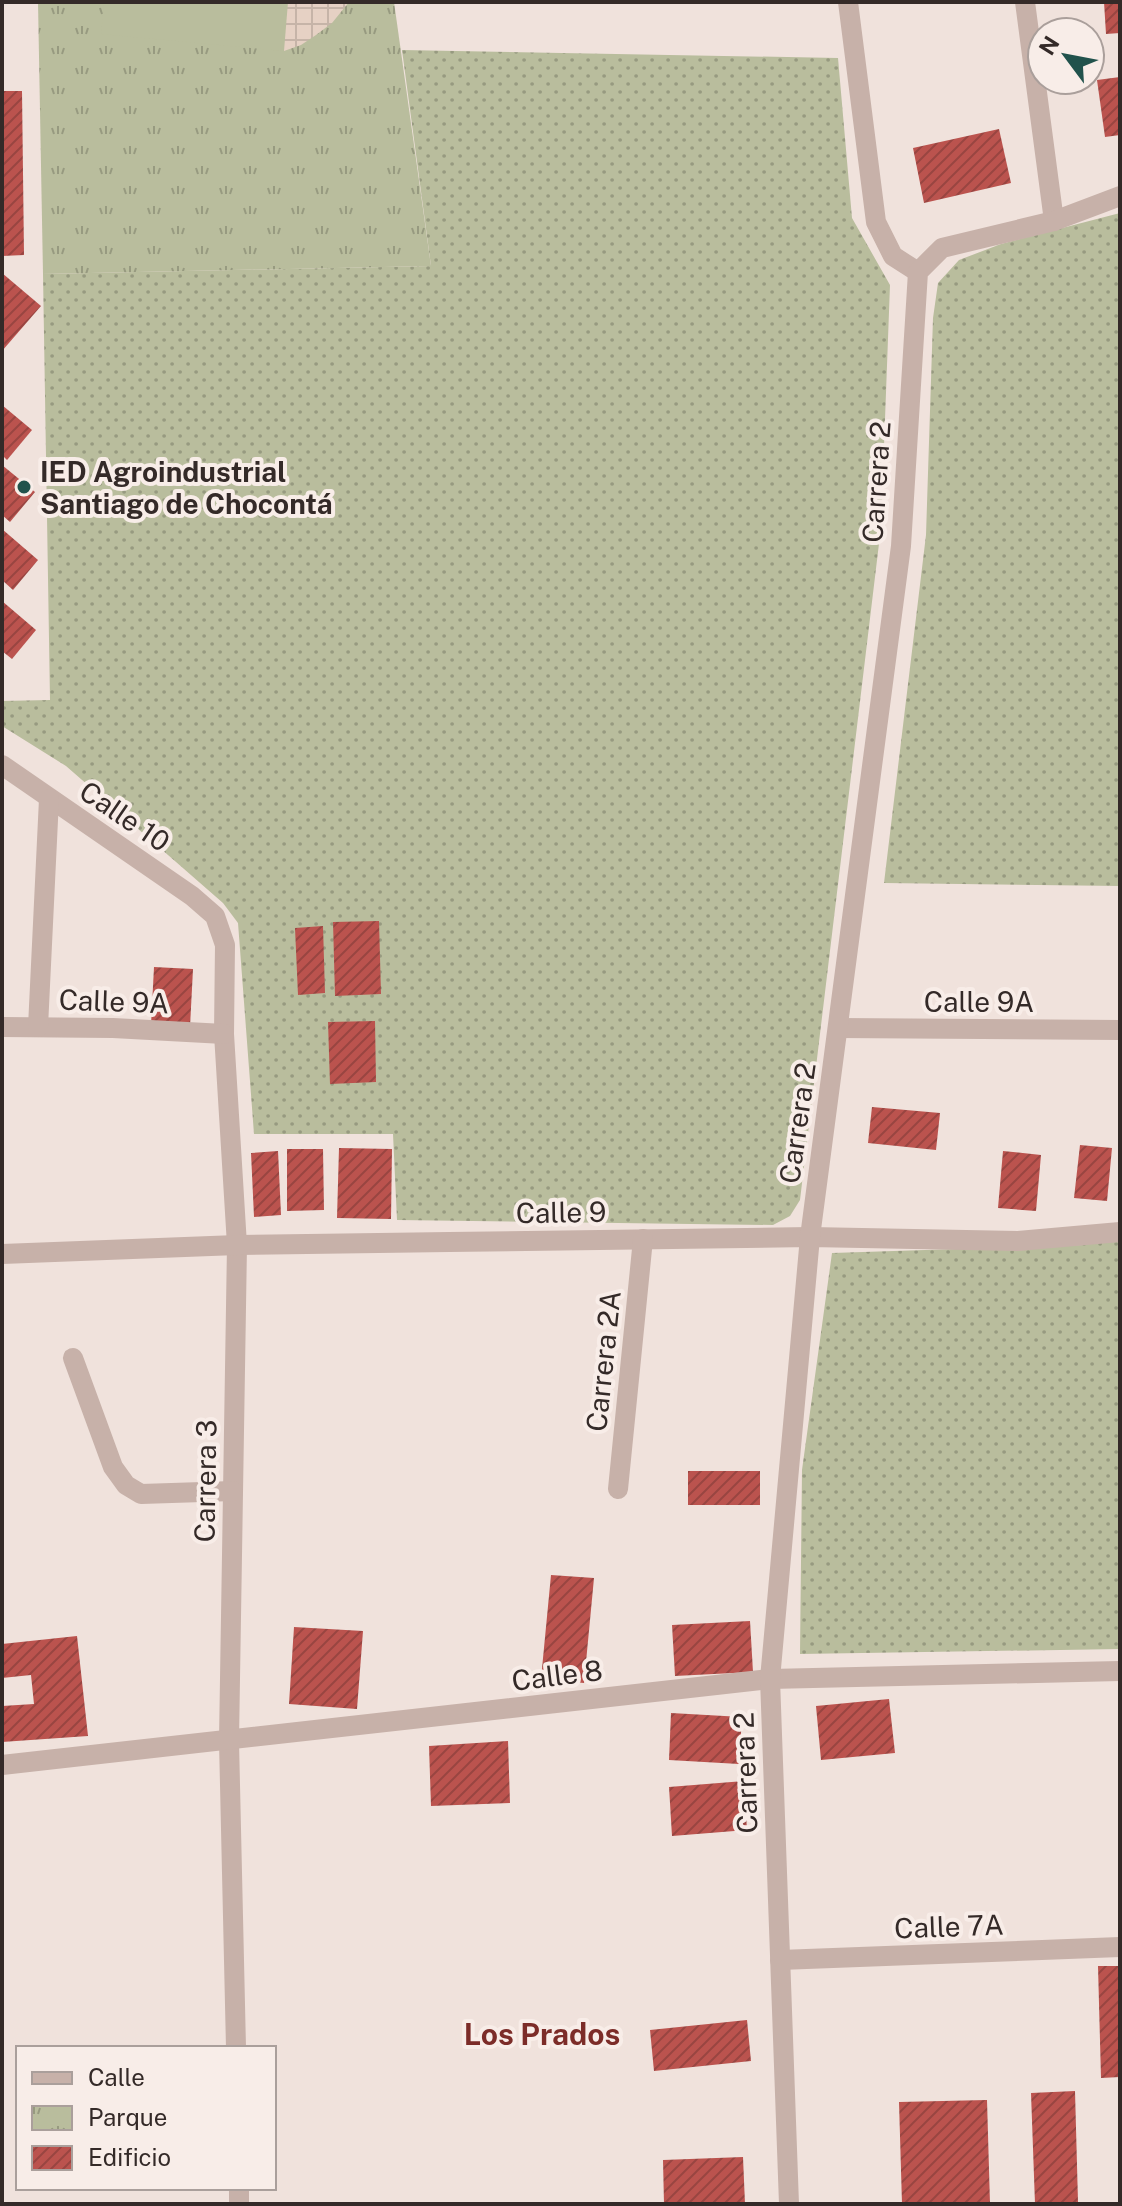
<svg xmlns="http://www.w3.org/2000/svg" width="1122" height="2206" font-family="'Public Sans',sans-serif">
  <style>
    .grass { fill: url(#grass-dots) }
    .park { fill: url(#park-tufts) }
    .garden { fill: #b9bd9d }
    .plaza { fill: url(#plaza-grid) }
    .building { fill: url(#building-hatch) }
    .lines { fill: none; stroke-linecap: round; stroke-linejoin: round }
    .minor { stroke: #c7b1a9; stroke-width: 20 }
    .poi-dot { fill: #21524c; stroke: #f8ede8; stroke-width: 3 }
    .labels { text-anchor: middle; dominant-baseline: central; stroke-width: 8; stroke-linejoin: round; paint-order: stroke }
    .poi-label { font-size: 28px; font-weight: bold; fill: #342a28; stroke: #f8ede8; text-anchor: start }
    .street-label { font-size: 28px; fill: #342a28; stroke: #f8ede8 }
    .neighbourhood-label { font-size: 30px; font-weight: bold; fill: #7c2c28; stroke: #f8ede8 }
  </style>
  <defs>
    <pattern id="grass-dots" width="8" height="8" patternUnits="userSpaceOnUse" patternTransform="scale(2)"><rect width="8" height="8" fill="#b9bd9d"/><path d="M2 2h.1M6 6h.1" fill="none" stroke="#979a80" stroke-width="1.8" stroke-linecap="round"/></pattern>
    <pattern id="park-tufts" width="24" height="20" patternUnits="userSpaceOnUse" patternTransform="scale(2)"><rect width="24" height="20" fill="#b9bd9d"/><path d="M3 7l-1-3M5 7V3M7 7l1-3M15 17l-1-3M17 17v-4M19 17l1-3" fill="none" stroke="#979a80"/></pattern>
    <pattern id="plaza-grid" width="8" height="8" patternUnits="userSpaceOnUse" patternTransform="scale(2)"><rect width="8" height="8" fill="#e6d1c4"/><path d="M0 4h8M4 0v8" fill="none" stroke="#c6b4a8"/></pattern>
    <pattern id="building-hatch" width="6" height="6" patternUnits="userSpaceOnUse" patternTransform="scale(2)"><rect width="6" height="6" fill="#bb534e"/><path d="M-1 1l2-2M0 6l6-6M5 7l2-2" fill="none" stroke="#994541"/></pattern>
  </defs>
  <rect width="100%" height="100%" fill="#f0e2dc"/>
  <g class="grass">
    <polygon points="402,50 838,58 852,218 890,285 881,527 800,1200 790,1216 773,1225 397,1220 393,1134 254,1134 238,923 223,903 66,766 2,726 2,701 50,700 43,274 431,266"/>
    <polygon points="1120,213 1120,886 884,883 926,535 933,318 938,283 959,260 1001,244"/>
    <polygon points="1120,1237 1120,1649 800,1654 802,1470 832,1253 1082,1245"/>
  </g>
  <polygon class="park" points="38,2 394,2 431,266 43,274"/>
  <polygon class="garden" points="104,2 288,2 284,51 101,34"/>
  <polygon class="plaza" points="288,2 349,2 332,23 316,35 301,45 284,51"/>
  <g class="building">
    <polygon points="1104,2 1120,2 1120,33 1106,34"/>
    <polygon points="1120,77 1120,135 1105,137 1097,80"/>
    <polygon points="2,91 22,91 24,255 2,256"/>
    <polygon points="999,129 1011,183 924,203 913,148"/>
    <polygon points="2,273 41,306 2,351"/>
    <polygon points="2,405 32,430 7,460 2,455"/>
    <polygon points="2,465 35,492 10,522 2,515"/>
    <polygon points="2,529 38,560 13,590 2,580"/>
    <polygon points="2,601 36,630 12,659 2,651"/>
    <polygon points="379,921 381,994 335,996 333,922"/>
    <polygon points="323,926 325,993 298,995 295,928"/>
    <polygon points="154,967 193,969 190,1027 151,1025"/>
    <polygon points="375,1021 376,1082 330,1084 328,1022"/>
    <polygon points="872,1107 940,1113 936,1150 868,1143"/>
    <polygon points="1080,1145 1112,1148 1107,1201 1074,1198"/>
    <polygon points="339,1148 392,1149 391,1219 337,1218"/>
    <polygon points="287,1149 323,1149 324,1210 287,1211"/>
    <polygon points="278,1151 281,1215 254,1217 251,1153"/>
    <polygon points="1003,1151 1041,1155 1036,1211 998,1208"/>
    <rect x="688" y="1471" width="72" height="34"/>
    <polygon points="551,1575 594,1578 584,1683 541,1679"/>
    <polygon points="750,1621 753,1672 675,1676 672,1625"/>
    <polygon points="294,1627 363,1631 357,1709 289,1704"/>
    <polygon points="77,1636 88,1736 2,1742 2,1706 34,1704 31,1675 2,1678 2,1644"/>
    <polygon points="889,1699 895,1753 821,1760 816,1706"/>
    <polygon points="671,1713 742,1717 739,1764 669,1760"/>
    <polygon points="508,1741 510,1803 431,1806 429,1746"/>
    <polygon points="744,1781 747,1830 672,1836 669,1787"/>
    <polygon points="1098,1966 1120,1966 1120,2077 1101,2078"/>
    <polygon points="747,2020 751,2061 654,2071 650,2030"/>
    <polygon points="1075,2091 1078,2202 1035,2204 1031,2093"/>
    <polygon points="987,2100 990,2204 902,2204 899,2102"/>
    <polygon points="743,2157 745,2204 664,2204 663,2160"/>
  </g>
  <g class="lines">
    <g class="minor">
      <polyline points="848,2 876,222 893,256 918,272"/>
      <polyline points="1025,2 1054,221"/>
      <polyline points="2,765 192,896 215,916 225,945 224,1034 237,1245 229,1741 236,2048"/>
      <polyline points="2,1027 113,1028 224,1034"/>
      <polyline points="38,1027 49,799"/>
      <polyline points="838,1028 1120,1030"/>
      <polyline points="2,1254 237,1245 449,1242 810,1237 1018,1241 1120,1232"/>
      <polyline points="73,1358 113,1467 126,1485 141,1494 233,1491"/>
      <polyline points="618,1489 643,1239"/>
      <polyline points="2,1765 770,1679 1120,1671"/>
      <polyline points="780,1960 1120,1947"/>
      <polyline points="239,2188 239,2204"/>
      <polyline points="789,2204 770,1679 810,1237 901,546 918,272 942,248 1054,221 1120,196"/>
    </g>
  </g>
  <circle class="poi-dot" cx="24" cy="487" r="8"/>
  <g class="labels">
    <g class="poi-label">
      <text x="40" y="471">IED Agroindustrial<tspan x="40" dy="32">Santiago de Chocontá</tspan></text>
    </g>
    <g class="street-label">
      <text transform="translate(876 482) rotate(-86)">Carrera 2</text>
      <text transform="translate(125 816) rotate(34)">Calle 10</text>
      <text transform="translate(114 1001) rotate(2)">Calle 9A</text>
      <text x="979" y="1001">Calle 9A</text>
      <text transform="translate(797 1123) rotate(-82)">Carrera 2</text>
      <text transform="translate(561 1212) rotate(-1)">Calle 9</text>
      <text transform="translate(603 1361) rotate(-84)">Carrera 2A</text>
      <text transform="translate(205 1481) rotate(-89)">Carrera 3</text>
      <text transform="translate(557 1675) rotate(-7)">Calle 8</text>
      <text transform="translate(745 1773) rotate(-92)">Carrera 2</text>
      <text transform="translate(949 1926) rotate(-2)">Calle 7A</text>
    </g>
    <g class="neighbourhood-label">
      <text x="542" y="2034">Los Prados</text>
    </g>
  </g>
  <rect width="1122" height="2206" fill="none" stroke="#342a28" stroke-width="8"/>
  <rect x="16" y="2046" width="260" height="144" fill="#f8ede8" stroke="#aa9f9b" stroke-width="2"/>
  <rect x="32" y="2072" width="40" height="12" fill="#c7b1a9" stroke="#aa9f9b" stroke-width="2"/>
  <text x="88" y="2086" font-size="24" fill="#342a28">Calle</text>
  <rect x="32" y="2106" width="40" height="24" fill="url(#park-tufts)" stroke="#aa9f9b" stroke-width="2"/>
  <text x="88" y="2126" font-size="24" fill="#342a28">Parque</text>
  <rect x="32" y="2146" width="40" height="24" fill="url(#building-hatch)" stroke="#aa9f9b" stroke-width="2"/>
  <text x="88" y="2166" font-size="24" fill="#342a28">Edificio</text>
  <g transform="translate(1066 56) rotate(302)"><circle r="38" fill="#f8ede8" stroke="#aa9f9b" stroke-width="2"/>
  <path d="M0-6L14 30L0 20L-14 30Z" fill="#21524c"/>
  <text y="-12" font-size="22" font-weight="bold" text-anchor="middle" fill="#342a28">N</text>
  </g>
</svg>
